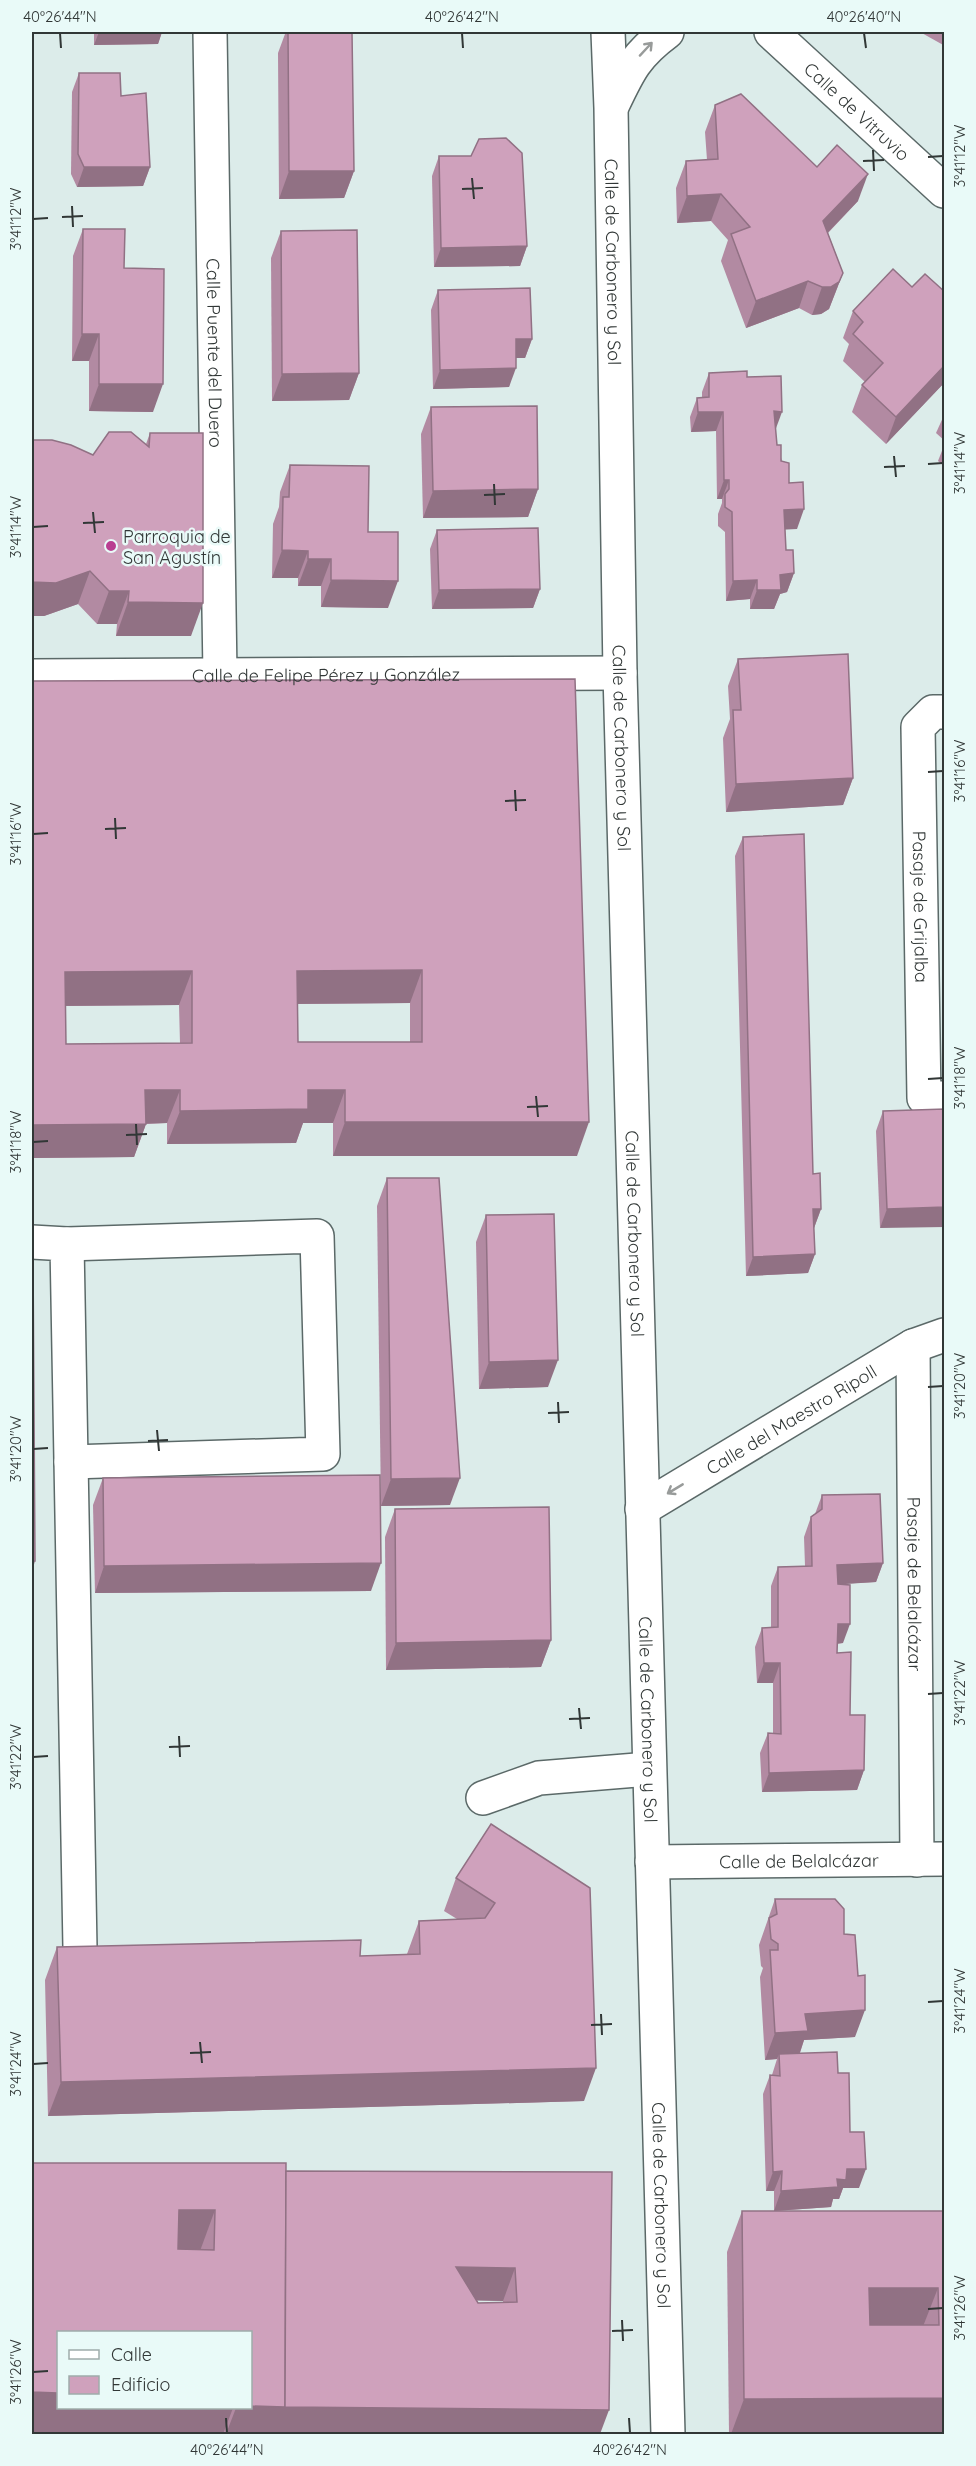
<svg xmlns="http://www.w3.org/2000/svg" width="976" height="2466" font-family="Quicksand,sans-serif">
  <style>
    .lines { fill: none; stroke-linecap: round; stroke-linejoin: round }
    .minor-casing { stroke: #5b6968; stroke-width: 36 }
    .minor { stroke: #fff; stroke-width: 33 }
    .wall { fill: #b28aa2; fill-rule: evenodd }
    .shaded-wall { fill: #917184 }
    .building { fill: #cfa1bc; stroke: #917184; stroke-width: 1.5; fill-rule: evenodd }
    .oneway { stroke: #989b9a }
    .ticks { fill: none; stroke: #313736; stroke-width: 2 }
    .poi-dot { fill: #b93f91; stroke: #e9faf8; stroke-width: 2 }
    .labels { text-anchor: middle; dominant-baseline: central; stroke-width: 5; stroke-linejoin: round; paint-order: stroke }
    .street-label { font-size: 18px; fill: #313736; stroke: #e9faf8 }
    .poi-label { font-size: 18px; fill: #313736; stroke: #e9faf8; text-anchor: start }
    .neatline { fill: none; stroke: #313736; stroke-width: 2 }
    .ticks-label { font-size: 15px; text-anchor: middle; fill: #313736 }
  </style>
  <rect width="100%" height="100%" fill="#dcecea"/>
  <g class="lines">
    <g class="minor-casing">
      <g id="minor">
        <path id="s1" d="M210,32L220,674"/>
        <path id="s2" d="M608,32L611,108L620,673L668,2434"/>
        <path id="s3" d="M771,32L944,191"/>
        <path d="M613,104C629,70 636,55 667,32"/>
        <path id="s4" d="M32,676L620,673"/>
        <path id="s5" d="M944,712H933L918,727L924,1098H944"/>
        <polyline points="32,1242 67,1244 80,1948"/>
        <polyline points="67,1244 317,1236 323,1454 71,1462"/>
        <path id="s6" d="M913,1346L917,1860"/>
        <path id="s7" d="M642,1509L913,1346L944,1335"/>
        <polyline points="483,1798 539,1778 649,1769"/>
        <path id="s8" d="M652,1862L944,1859"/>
      </g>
    </g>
    <use href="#minor" class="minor"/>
  </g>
  <g class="wall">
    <polygon points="94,32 162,32 158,44 94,45"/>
    <polygon points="275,32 352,32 354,171 344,198 279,199 278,53 285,34 274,34"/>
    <polygon points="920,32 945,32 945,46"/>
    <polygon points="79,73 121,96 150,167 143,186 77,187 71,174 72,92"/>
    <polygon points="715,105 817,167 858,201 828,233 843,273 829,309 821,314 812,315 799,308 746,328 721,261 728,240 711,221 677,223 676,188 686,161 707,160 705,132"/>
    <polygon points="439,156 527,246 520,266 434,267 432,176"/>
    <polygon points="83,229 124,268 153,412 89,411 89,361 72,361 73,256"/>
    <polygon points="281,231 359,373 349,400 272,401 271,258"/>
    <polygon points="912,287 945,292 945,382 886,444 852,412 862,385 865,382 843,361 849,344 843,338 853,311"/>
    <polygon points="438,290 532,339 525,358 516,358 509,387 433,389 431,310"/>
    <polygon points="709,373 747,377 775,431 777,445 789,483 797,529 785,529 786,550 794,573 787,592 780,594 774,609 750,609 750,599 726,601 725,532 718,526 718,514 722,503 722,499 717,499 716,431 691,432 690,417 697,398 702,398 702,392"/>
    <polygon points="431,407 538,489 528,517 423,518 421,434"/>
    <polygon points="945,413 945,441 936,433"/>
    <polygon points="150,433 191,636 116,636 117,624 97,624 78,604 44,616 32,616 32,440 93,455 146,444"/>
    <polygon points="945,443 945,467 938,461"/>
    <polygon points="290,465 368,532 388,608 321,607 321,586 298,586 298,578 272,578 273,524 279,507 280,492"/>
    <polygon points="437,530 540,589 533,608 432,609 430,549"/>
    <polygon points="738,659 853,778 843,805 726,812 723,738 730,719 728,686"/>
    <path d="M575,679L577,1156H333V1123H303L296,1143L167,1144V1123L146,1124L134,1157L32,1158V681ZM410,1003V1042H298V1004ZM179,1005L180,1043L66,1044L65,1006Z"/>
    <polygon points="743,837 813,1174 821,1209 814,1228 815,1254 808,1273 746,1276 735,856"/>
    <polygon points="945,1109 880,1228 876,1131 883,1111"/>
    <polygon points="387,1178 450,1505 381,1506 377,1206"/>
    <polygon points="486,1215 548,1387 479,1389 476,1242"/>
    <polygon points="103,1478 371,1591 95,1593 93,1505"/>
    <polygon points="822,1495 883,1563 876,1582 838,1584 843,1643 837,1644 837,1653 850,1715 864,1770 857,1790 762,1792 760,1753 768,1733 773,1733 773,1683 757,1683 755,1647 762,1628 771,1627 771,1586 778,1567 805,1566 804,1537 811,1517 815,1514"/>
    <polygon points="395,1509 551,1640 541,1667 386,1670 385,1537"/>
    <polygon points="491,1824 584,2101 48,2116 45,1980 57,1947 360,1956 407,1954 419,1921 457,1919 444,1911 456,1878"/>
    <polygon points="775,1899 844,1934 855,2037 804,2040 800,2053 838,2073 850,2132 859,2188 843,2188 839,2199 833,2199 831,2207 774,2211 774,2191 766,2191 763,2094 770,2075 772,2075 777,2059 765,2060 760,1977 763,1968 761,1966 759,1945"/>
    <path d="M32,2163L286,2171L612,2172L600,2434H32ZM477,2300L503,2301V2302L478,2303ZM250,2332V2408H58Z"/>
    <polygon points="742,2211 945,2211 945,2434 729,2434 727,2252"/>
  </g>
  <g class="shaded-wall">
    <polygon points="99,32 162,32 158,44 94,45"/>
    <polygon points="275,32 286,32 285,34 274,34"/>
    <polygon points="84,167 150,167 143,186 77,187"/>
    <polygon points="289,171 354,171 344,198 279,199"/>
    <polygon points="868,174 858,201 813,248 823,221"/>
    <polygon points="721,194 711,221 677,223 687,196"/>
    <polygon points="527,246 520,266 434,267 441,248"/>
    <polygon points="843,273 829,309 821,314 812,315 822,287"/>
    <polygon points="808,281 799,308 746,328 756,301"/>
    <polygon points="82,334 99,334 89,361 72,361"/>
    <polygon points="516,339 532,339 525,358 509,358"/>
    <polygon points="945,365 945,382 886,444 896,417"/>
    <polygon points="516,368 509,387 433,389 440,370"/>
    <polygon points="359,373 349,400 272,401 282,374"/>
    <polygon points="99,384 163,384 153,412 89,411"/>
    <polygon points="774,411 782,412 775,431"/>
    <polygon points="698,412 723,412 716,431 691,432"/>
    <polygon points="724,480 729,480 722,499 717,499"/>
    <polygon points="538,489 528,517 423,518 433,491"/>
    <polygon points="804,509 797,529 777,530 784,510"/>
    <polygon points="282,550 308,551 298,578 272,578"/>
    <polygon points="308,559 331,559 321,586 298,586"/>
    <polygon points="90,571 78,604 44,616 32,616 32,582"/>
    <polygon points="794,573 787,592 780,594 774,609 750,609 757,590 780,575"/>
    <polygon points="331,580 398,581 388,608 321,607"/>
    <polygon points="757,580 750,599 726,601 733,581"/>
    <polygon points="540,589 533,608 432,609 439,590"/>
    <polygon points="109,591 129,591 117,624 97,624"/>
    <polygon points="128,602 203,603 191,636 116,636"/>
    <polygon points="853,778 843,805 726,812 736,784"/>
    <polygon points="422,970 410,1003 285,1004 297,971"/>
    <polygon points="192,971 179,1005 53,1006 65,972"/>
    <polygon points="145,1090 180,1090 167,1123 133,1124"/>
    <polygon points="308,1090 345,1090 333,1123 303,1123 296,1143 167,1144 180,1111"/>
    <polygon points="345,1122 589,1122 577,1156 333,1156"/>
    <polygon points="146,1124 134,1157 32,1158 32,1125"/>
    <polygon points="945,1207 945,1227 880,1228 887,1209"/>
    <polygon points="813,1209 821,1209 814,1228 806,1229"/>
    <polygon points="815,1254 808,1273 746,1276 753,1257"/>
    <polygon points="558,1360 548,1387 479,1389 489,1362"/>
    <polygon points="460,1478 450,1505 381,1506 391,1479"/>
    <polygon points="32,1561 35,1561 32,1571"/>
    <polygon points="381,1563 371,1591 95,1593 104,1566"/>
    <polygon points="883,1563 876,1582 830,1585 837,1565"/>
    <polygon points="838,1624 850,1624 843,1643 831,1644"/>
    <polygon points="551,1640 541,1667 386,1670 396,1643"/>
    <polygon points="764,1663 780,1663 773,1683 757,1683"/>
    <polygon points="864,1770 857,1790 762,1792 769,1773"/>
    <polygon points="865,2010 855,2037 804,2040 798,2058 779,2054 777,2059 765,2060 775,2033 805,2014"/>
    <polygon points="596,2068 584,2101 48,2116 61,2082"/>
    <polygon points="847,2169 866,2169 859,2188 843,2188 839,2199 833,2199 831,2207 774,2211 781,2191 837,2179"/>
    <polygon points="782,2171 774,2191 766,2191 773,2172"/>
    <polygon points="179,2210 215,2210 200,2251 164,2251"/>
    <polygon points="456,2267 515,2268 503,2301 444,2300"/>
    <polygon points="869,2288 938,2288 922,2329 854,2329"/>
    <polygon points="32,2392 58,2393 58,2408 233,2408 223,2434 32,2434"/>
    <polygon points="945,2398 945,2434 731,2434 744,2399"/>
    <polygon points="250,2406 609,2410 600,2434 226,2434 236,2408 250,2408"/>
  </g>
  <g class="building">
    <polygon points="288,32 352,32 354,171 289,171"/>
    <polygon points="79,73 120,73 121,96 146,93 150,167 84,167 78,154"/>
    <polygon points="741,94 817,167 837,145 868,174 823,221 843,273 839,282 831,287 822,287 808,281 756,301 731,234 750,227 721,194 687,196 686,161 718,159 715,105"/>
    <polygon points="506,138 522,153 527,246 441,248 439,156 471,156 479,139"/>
    <polygon points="83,229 125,229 124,268 164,269 163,384 99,384 99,334 82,334"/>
    <polygon points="357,230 359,373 282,374 281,231"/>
    <polygon points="893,269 912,287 925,274 945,292 945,365 896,417 862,385 883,363 853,334 863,322 853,311"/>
    <polygon points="530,288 532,339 516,339 516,368 440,370 438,290"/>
    <polygon points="747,371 747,377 781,376 782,412 774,411 777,445 781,445 781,461 789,463 789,483 803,482 804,509 784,510 786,550 793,550 794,573 780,575 781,590 757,590 757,580 733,581 732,512 725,507 725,494 729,489 729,480 724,480 723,412 698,412 697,398 709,397 709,373"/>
    <polygon points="537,406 538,489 433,491 431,407"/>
    <polygon points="109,432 131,432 149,447 150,433 203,433 203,603 128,602 129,591 109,591 90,571 56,583 32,582 32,440 52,440 71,445 93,455"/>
    <polygon points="290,465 369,466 368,532 398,532 398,581 331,580 331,559 308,559 308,551 282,550 283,497 289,497"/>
    <polygon points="538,528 540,589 439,590 437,530"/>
    <polygon points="848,654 853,778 736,784 733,710 741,710 738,659"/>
    <path d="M575,679L589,1122H345V1090H308V1109L180,1111V1090H145L146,1124L32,1125V681ZM422,970V1042H298L297,971ZM192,971V1043L66,1044L65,972Z"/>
    <polygon points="804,834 813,1174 820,1173 821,1209 813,1209 815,1254 753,1257 743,837"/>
    <polygon points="945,1109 945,1207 887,1209 883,1111"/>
    <polygon points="387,1178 439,1178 460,1478 391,1479"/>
    <polygon points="554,1214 558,1360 489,1362 486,1215"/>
    <polygon points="32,1256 33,1256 35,1561 32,1561"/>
    <polygon points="380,1475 381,1563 104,1566 103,1478"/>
    <polygon points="880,1494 883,1563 837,1565 838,1584 850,1585 850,1624 838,1624 837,1653 851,1652 850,1715 865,1715 864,1770 769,1773 768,1733 781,1734 780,1663 764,1663 762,1628 778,1627 778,1567 812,1566 811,1517 822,1509 822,1495"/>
    <polygon points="549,1507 551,1640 396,1643 395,1509"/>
    <polygon points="491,1824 590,1888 596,2068 61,2082 57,1947 361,1940 360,1956 420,1954 419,1921 485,1918 495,1903 456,1878"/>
    <polygon points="775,1899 835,1899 844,1909 844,1934 855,1935 858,1976 865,1975 865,2010 805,2014 808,2031 775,2033 770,1950 778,1950 778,1944 771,1939 769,1918 777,1914"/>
    <polygon points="837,2052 838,2073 849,2073 850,2132 864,2132 866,2169 847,2169 846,2180 837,2179 838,2187 781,2191 782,2171 773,2172 770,2075 780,2076 779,2054"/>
    <path d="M32,2163H286L285,2407L250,2406V2332H58V2393L32,2392ZM179,2210H215L214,2250L178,2249Z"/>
    <path d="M286,2171L612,2172L609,2410L285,2407ZM456,2267L515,2268L517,2302L478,2303Z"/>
    <path d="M742,2211H945V2398L744,2399ZM869,2288H938L939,2325H870Z"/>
  </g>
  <defs><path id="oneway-shaft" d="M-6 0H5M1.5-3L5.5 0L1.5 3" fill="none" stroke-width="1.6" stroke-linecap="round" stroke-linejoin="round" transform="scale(1.5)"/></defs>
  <g class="oneway">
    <use href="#oneway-shaft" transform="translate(646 49) rotate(-47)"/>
    <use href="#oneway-shaft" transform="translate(675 1489) rotate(149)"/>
  </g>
  <path class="ticks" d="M60,33L61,48M462,33L463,48M864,33L866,48M873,150L874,171M928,157L943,156M863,161L884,160M472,178L474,199M462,189L483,188M72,206L73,227M62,217L83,216M33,219L48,218M894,456L896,477M928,464L943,463M884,467L905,466M494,484L495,505M484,495L505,494M93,512L95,533M83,523L104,522M33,527L48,526M928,772L943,771M515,790L516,811M505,801L526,800M115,818L116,839M105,829L126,828M33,834L48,833M928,1079L943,1078M536,1096L538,1117M527,1107L548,1106M136,1124L137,1145M126,1135L147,1134M33,1142L48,1141M928,1387L943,1386M558,1402L559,1423M548,1413L569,1412M157,1430L159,1451M148,1441L168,1440M33,1449L48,1448M928,1694L943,1693M579,1708L581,1729M569,1719L590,1718M179,1736L180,1757M169,1747L190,1746M33,1757L48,1756M928,2002L943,2001M601,2014L602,2035M591,2025L612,2024M200,2042L202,2063M190,2053L211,2052M33,2064L48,2063M928,2309L943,2308M622,2320L623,2341M612,2331L633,2330M33,2372L48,2371M226,2418L227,2433M629,2418L630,2433"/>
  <circle class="poi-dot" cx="111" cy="546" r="6"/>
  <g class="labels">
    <g class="street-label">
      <text stroke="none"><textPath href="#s3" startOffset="117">Calle de Vitruvio</textPath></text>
      <text stroke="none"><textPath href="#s2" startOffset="230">Calle de Carbonero y Sol</textPath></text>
      <text stroke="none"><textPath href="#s1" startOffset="321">Calle Puente del Duero</textPath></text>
      <text stroke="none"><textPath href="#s4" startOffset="294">Calle de Felipe Pérez y González</textPath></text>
      <text stroke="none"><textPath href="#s2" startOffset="716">Calle de Carbonero y Sol</textPath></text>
      <text stroke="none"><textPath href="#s5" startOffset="212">Pasaje de Grijalba</textPath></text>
      <text stroke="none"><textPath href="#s2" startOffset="1202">Calle de Carbonero y Sol</textPath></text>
      <text stroke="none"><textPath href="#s7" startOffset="174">Calle del Maestro Ripoll</textPath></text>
      <text stroke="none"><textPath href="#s6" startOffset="238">Pasaje de Belalcázar</textPath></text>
      <text stroke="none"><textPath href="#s2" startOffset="1688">Calle de Carbonero y Sol</textPath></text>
      <text stroke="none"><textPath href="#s8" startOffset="147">Calle de Belalcázar</textPath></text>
      <text stroke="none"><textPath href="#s2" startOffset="2174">Calle de Carbonero y Sol</textPath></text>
    </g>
    <g class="poi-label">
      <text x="123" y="536">Parroquia de<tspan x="123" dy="21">San Agustín</tspan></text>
    </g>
  </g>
  <rect width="976" height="2466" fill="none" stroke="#e9faf8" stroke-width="66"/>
  <rect x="57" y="2331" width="195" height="78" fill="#e9faf8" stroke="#9facaa" stroke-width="1.5"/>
  <rect x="69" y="2350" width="30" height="9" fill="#ffffff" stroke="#9facaa" stroke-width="1.5"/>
  <text x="111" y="2361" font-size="18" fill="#313736">Calle</text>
  <rect x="69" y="2376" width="30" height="18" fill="#cfa1bc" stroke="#9facaa" stroke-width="1.5"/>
  <text x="111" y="2391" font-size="18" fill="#313736">Edificio</text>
  <rect x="33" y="33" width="910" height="2400" class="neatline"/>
  <g class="ticks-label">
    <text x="60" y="22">40°26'44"N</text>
    <text x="462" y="22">40°26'42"N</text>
    <text x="864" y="22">40°26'40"N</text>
    <text transform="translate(960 156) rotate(-90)" y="5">3°41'12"W</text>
    <text transform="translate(16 219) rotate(-90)" y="5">3°41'12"W</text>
    <text transform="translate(960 463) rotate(-90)" y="5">3°41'14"W</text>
    <text transform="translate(16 527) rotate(-90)" y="5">3°41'14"W</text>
    <text transform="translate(960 771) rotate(-90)" y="5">3°41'16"W</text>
    <text transform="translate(16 834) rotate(-90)" y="5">3°41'16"W</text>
    <text transform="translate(960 1078) rotate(-90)" y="5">3°41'18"W</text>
    <text transform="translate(16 1142) rotate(-90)" y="5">3°41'18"W</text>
    <text transform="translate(960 1386) rotate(-90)" y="5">3°41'20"W</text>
    <text transform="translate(16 1449) rotate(-90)" y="5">3°41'20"W</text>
    <text transform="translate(960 1693) rotate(-90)" y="5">3°41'22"W</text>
    <text transform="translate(16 1757) rotate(-90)" y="5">3°41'22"W</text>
    <text transform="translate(960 2001) rotate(-90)" y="5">3°41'24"W</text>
    <text transform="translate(16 2064) rotate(-90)" y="5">3°41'24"W</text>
    <text transform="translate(960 2308) rotate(-90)" y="5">3°41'26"W</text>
    <text transform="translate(16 2372) rotate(-90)" y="5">3°41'26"W</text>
    <text x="227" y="2455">40°26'44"N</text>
    <text x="630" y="2455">40°26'42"N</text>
  </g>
</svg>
